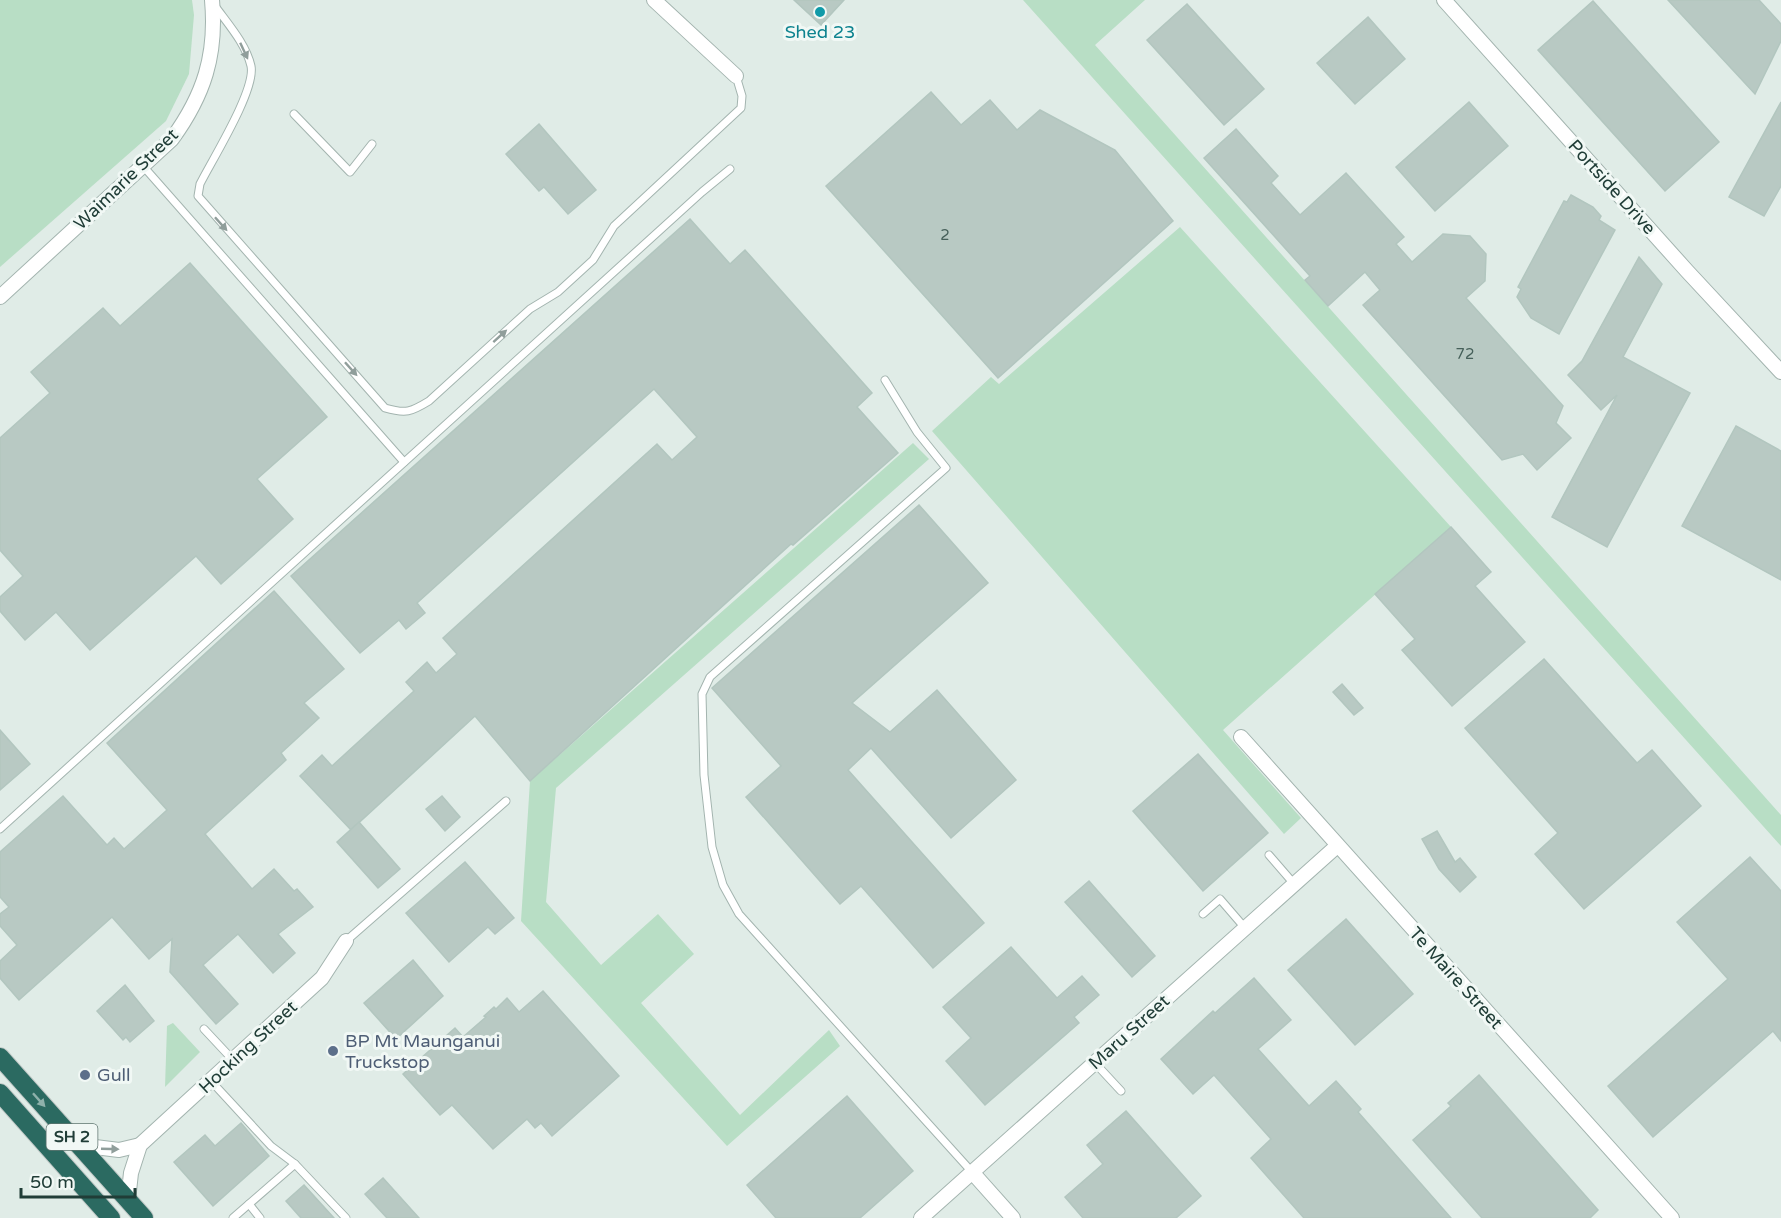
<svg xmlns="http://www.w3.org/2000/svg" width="1781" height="1218" font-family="'Varela Round',sans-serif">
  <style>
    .green { fill: #b8dec5 }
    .building { fill: #b8c9c3; stroke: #b2c6bf; stroke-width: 1.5 }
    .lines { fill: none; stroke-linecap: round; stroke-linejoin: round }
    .lane-casing { stroke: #a3b4af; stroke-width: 9 }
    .street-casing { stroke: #a3b4af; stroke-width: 16 }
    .highway-casing { stroke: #c1c9c7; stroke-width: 20 }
    .lane { stroke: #fff; stroke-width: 7 }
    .street { stroke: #fff; stroke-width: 14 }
    .highway { stroke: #2b6a61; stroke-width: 18 }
    .oneway { fill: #909e9b }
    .oneway2 { fill: #8eb1ab }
    .culture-dot { fill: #0f9aa8; stroke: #f1f8f5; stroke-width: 2 }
    .service-dot { fill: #5c6f8a; stroke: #f1f8f5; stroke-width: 2 }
    .labels { text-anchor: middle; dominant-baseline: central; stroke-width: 6; stroke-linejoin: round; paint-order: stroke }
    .number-label { font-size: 15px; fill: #46605a }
    .shield { fill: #f1f8f5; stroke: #5f7570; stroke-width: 1.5 }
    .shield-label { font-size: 16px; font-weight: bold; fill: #203d37 }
    .culture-label { font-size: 18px; fill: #0d838f; stroke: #f1f8f5 }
    .street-label { font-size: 18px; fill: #203d37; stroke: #f1f8f5 }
    .service-label { font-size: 18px; fill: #4e5e75; stroke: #f1f8f5; text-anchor: start }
  </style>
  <rect width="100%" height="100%" fill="#e0ece7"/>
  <g class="green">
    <polygon points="0,0 192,0 194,15 189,74 166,121 0,267"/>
    <polygon points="1023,0 1145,0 1095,45 1781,815 1781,846"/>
    <polygon points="1180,227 1451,527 1223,730 1301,818 1284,834 932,431 991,377 999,384"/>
    <polygon points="913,443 929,459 556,788 546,902 601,965 658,914 694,954 641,1003 740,1115 829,1030 840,1046 727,1146 521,921 530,781"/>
    <polygon points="173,1023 200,1052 165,1087 167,1026"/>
  </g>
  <g class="building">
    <polygon points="794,0 844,0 821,25"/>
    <polygon points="1668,0 1759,0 1781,24 1781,41 1755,94"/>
    <polygon points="1593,1 1719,142 1665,191 1538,50"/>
    <polygon points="1187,4 1264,89 1224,125 1147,40"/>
    <polygon points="1368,17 1405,59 1355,104 1317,63"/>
    <polygon points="931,92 961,125 990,100 1017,130 1040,110 1115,150 1173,221 998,378 826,186"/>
    <polygon points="1469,102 1508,146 1435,211 1396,167"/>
    <polygon points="1781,102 1781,186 1764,216 1729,197"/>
    <polygon points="539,124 596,190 568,214 544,187 539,191 506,154"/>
    <polygon points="1236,129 1278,176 1271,183 1300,215 1346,173 1404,237 1396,244 1412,262 1443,234 1470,236 1486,254 1485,281 1466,298 1563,406 1556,423 1571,438 1537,470 1523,454 1502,460 1363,305 1380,290 1365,272 1328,306 1305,280 1310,276 1204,158"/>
    <polygon points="1571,195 1593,207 1601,216 1599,220 1615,230 1559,334 1531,318 1517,297 1521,289 1518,287 1564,201 1567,202"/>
    <polygon points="690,219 730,264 745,250 872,393 857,407 898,453 793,545 791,544 530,781 475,716 351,830 300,776 322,755 332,766 414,691 406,682 427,662 436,673 457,654 443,638 657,444 672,460 697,437 654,389 417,603 425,613 406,629 399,620 360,653 291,576"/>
    <polygon points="1639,257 1662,284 1623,357 1690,393 1607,547 1552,517 1617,395 1601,410 1568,375 1582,361"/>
    <polygon points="190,263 327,417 257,479 293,519 221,584 196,556 90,650 56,612 25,640 0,611 0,597 23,576 0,550 0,438 50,393 31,372 103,308 120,326"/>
    <polygon points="1736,426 1781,451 1781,580 1682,526"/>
    <polygon points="919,505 988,583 852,703 890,732 937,690 1016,780 951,838 871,748 848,770 984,923 933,968 861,886 840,904 746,797 781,766 712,688"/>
    <polygon points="1451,527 1491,572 1475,586 1525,642 1452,706 1402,650 1415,639 1375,594"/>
    <polygon points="274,591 344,669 304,703 319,718 281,753 286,760 205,834 252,889 274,869 294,891 297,889 313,907 278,934 295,953 273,973 238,934 203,965 238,1004 216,1024 170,972 172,939 149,959 112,917 19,1000 0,978 0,961 17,945 0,926 0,914 9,907 0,897 0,852 63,796 107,845 114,838 124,849 167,810 107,743"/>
    <polygon points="1544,659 1637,763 1652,750 1701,806 1584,909 1535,854 1558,833 1465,728"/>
    <polygon points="1342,684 1363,708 1354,715 1333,692"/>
    <polygon points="0,730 30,764 0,790"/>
    <polygon points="1198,754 1268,833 1203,891 1133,811"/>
    <polygon points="442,796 460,817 445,831 426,809"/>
    <polygon points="359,822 400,869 378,888 337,842"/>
    <polygon points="1437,831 1455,862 1460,858 1476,877 1460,892 1439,869 1422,839"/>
    <polygon points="1750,857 1781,891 1781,1041 1773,1031 1653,1137 1608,1086 1728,979 1677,922"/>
    <polygon points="465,862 514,918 495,934 488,927 449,962 406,913"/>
    <polygon points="1089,881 1155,956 1132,977 1065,902"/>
    <polygon points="1346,919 1413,994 1355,1045 1288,970"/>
    <polygon points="1011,947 1057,998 1082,976 1099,995 1074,1017 1079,1023 985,1105 946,1061 971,1038 943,1007"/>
    <polygon points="413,960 443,996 396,1039 364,1003"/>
    <polygon points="1254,978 1291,1020 1258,1049 1309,1106 1336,1081 1361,1109 1358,1112 1451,1218 1304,1218 1251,1158 1271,1139 1214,1075 1193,1094 1161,1059 1213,1011 1215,1013"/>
    <polygon points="125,985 154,1021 130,1042 126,1037 123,1040 97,1011"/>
    <polygon points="543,991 619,1076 552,1136 541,1123 535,1128 527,1119 493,1149 452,1105 440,1115 403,1074 455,1028 463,1037 486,1017 484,1016 494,1007 496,1009 507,998 519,1012"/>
    <polygon points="1479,1075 1598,1210 1590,1218 1482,1218 1413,1140 1451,1106 1448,1103"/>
    <polygon points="847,1096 913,1171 860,1218 776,1218 747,1185"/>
    <polygon points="1126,1111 1201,1196 1176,1218 1083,1218 1065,1197 1103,1164 1087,1145"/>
    <polygon points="241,1123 269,1156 213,1206 174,1162 205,1135 215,1146"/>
    <polygon points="383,1178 419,1218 387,1218 365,1194"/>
    <polygon points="304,1185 334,1218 301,1218 286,1201"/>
  </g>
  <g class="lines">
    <g class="lane-casing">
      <g id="lane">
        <path d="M215,6C228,24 246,44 251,66C256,90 212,160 200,184L198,196L385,408C406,414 411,412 429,401L530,309L558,292L593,260L614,226L741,108L742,96L736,76"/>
        <polyline points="294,114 350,172 372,144"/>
        <polyline points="143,166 404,462"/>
        <polyline points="885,380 917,432 946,468 710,677 702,694 704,775 712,847 723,885 739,914 972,1172"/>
        <polyline points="0,829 702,192 730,169"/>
        <polyline points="1269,855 1295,885"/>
        <polyline points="1203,914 1220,899 1245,928"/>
        <polyline points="346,941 506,801"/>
        <polyline points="204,1029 233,1060"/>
        <polyline points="1095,1063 1121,1091"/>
        <polyline points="211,1081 271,1146 295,1164 346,1218"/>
        <polyline points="249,1204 260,1218"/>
        <polyline points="233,1218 295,1164"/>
      </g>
    </g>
    <g class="street-casing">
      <g id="street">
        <polyline points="654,0 736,76"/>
        <polyline points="1444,0 1687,271 1781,372"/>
        <path d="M0,297L172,139C204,95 217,55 212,0"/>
        <polyline points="1241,737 1672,1218"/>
        <polyline points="79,1145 119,1150 140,1145"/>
        <polyline points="972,1172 1013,1218"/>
        <polyline points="128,1200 131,1173 140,1145 322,978 346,941"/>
        <polyline points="921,1218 1337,846"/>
      </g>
    </g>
    <g class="highway-casing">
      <g id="highway">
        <polyline points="0,1057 144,1218"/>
        <polyline points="0,1093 111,1218"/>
      </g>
    </g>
    <use href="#lane" class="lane"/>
    <use href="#street" class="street"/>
    <use href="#highway" class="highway"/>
  </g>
  <defs><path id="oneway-solid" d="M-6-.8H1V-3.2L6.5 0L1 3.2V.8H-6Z" transform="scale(1.5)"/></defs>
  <g class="oneway">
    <use href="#oneway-solid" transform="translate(244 51) rotate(65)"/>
    <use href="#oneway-solid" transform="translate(221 224) rotate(48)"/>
    <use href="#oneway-solid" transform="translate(500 336) rotate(-42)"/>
    <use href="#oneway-solid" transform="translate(351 369) rotate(48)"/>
    <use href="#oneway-solid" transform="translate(110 1149) rotate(2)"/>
  </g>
  <use class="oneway2" href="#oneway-solid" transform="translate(39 1100) rotate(48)"/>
  <circle class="culture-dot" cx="820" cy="12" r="6"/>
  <g class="service-dot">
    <circle cx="333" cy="1051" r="6"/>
    <circle cx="85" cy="1075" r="6"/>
  </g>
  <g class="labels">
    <g class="number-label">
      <text x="945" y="235">2</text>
      <text x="1465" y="354">72</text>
    </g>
    <rect class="shield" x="46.5" y="1124" width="51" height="26" rx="4.5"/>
    <g class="shield-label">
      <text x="72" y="1137">SH 2</text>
    </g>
    <g class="culture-label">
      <text x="820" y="32">Shed 23</text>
    </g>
    <g class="street-label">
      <text transform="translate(126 179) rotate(-44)">Waimarie Street</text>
      <text transform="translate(1612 187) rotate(48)">Portside Drive</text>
      <text transform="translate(1456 978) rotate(48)">Te Maire Street</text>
      <text transform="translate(1129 1032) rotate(-42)">Maru Street</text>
      <text transform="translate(248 1047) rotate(-43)">Hocking Street</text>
    </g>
    <g class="service-label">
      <text x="345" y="1041">BP Mt Maunganui<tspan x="345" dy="21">Truckstop</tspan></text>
      <text x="97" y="1075">Gull</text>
    </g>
  </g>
  <path d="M21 1188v9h114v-9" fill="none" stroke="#203d37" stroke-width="3"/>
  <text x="30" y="1188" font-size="18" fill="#203d37" stroke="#f1f8f5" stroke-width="4.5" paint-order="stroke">50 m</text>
</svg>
